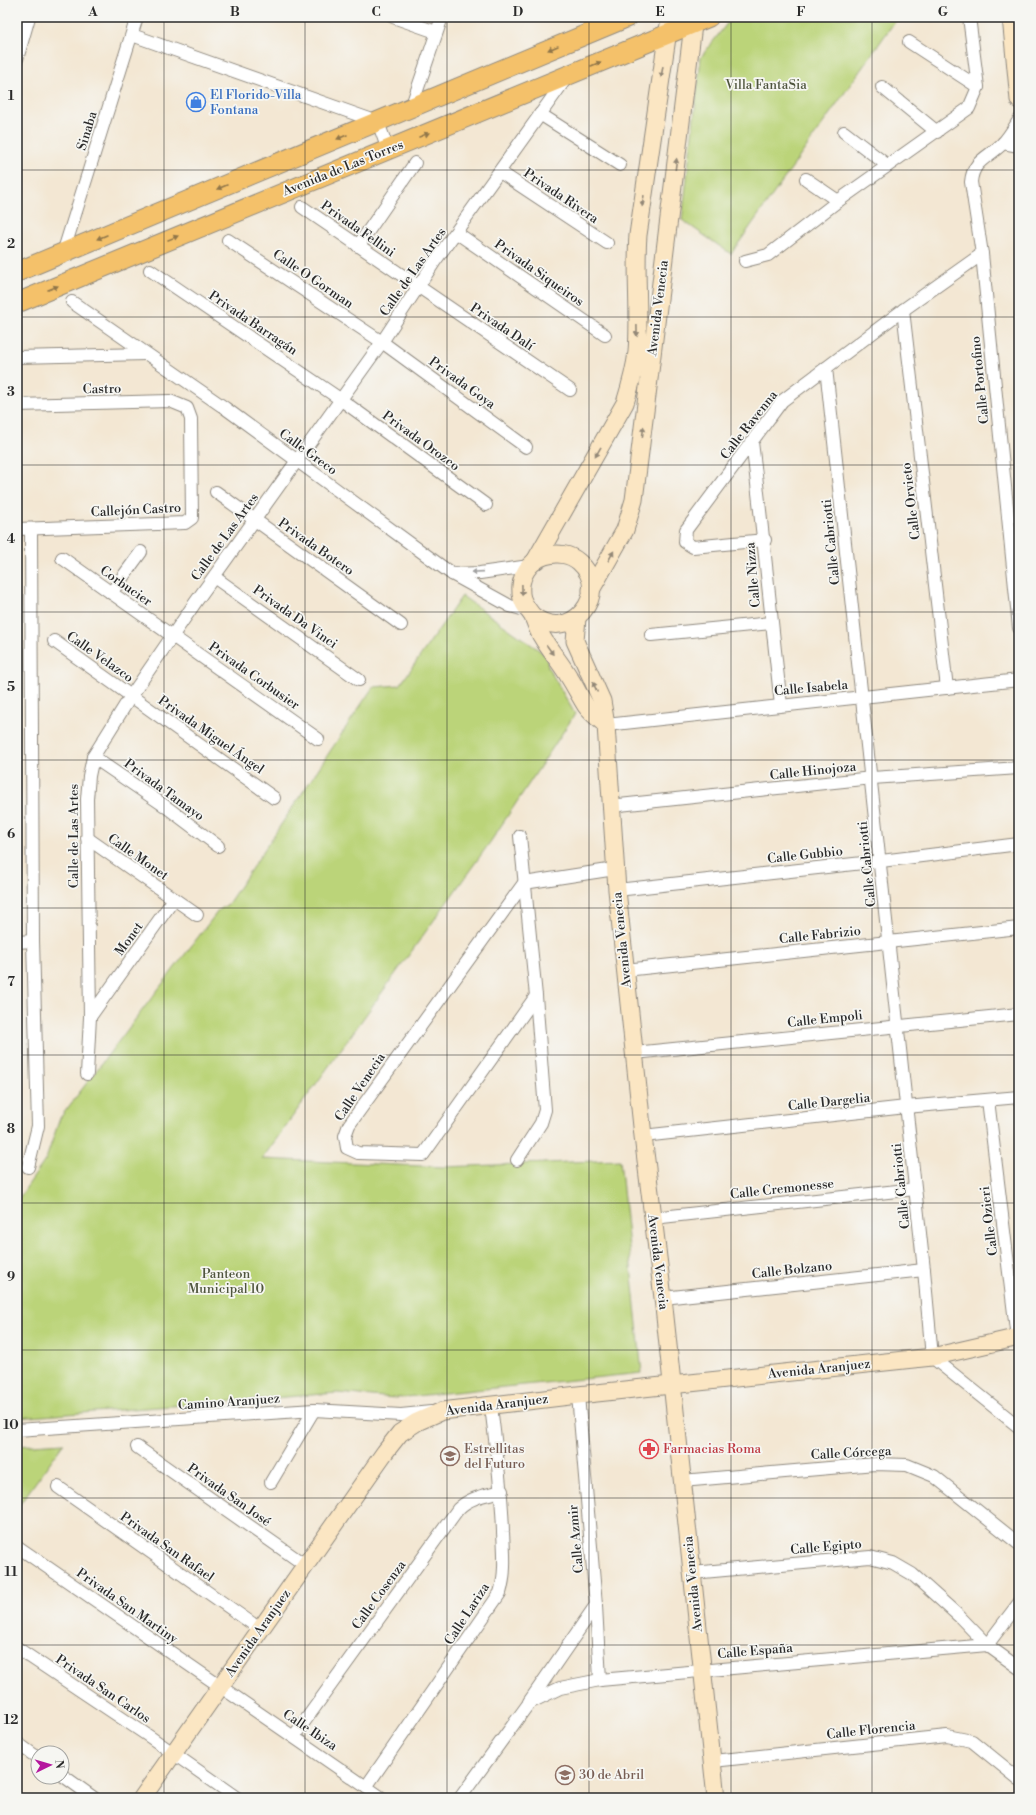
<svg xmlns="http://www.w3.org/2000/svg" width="1036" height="1815" font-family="'Libre Bodoni',serif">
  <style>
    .green { fill: #bbd479; stroke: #738052 }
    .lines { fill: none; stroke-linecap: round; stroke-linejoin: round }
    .street-casing { stroke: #8f897f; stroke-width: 14 }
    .secondary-casing { stroke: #8f897f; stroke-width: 19 }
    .primary-casing { stroke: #8f897f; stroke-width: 21 }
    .street { stroke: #fff; stroke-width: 12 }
    .secondary { stroke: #fbe6c3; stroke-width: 17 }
    .primary { stroke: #f4c16a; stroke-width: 19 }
    .oneway { fill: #90764a }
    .oneway2 { fill: #938877 }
    .oneway3 { fill: #a0a0a0 }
    .grid { fill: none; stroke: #2b2b2b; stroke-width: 1; stroke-opacity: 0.55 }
    .labels { text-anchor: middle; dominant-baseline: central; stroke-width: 3.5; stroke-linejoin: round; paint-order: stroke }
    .park-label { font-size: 13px; fill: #4f553e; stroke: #f6f6f2 }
    .shop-label { font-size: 13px; fill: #366cbe; stroke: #f6f6f2; text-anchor: start }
    .street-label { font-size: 13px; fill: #2b2b2b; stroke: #f6f6f2 }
    .education-label { font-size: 13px; fill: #785e54; stroke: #f6f6f2; text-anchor: start }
    .health-label { font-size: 13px; fill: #be3a42; stroke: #f6f6f2; text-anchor: start }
    .neatline { fill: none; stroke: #2b2b2b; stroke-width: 1.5 }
    .grid-label { font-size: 13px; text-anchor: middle; font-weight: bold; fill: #2b2b2b }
  </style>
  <rect width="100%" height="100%" fill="#f6f6f2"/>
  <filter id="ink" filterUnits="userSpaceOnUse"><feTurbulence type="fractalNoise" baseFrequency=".025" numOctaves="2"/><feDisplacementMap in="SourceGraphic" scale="8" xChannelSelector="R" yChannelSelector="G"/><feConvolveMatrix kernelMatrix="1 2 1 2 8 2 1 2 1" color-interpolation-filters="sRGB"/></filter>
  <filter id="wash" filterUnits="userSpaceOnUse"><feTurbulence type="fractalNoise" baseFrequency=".012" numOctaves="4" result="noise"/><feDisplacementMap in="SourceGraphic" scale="16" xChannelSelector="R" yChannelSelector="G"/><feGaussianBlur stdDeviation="0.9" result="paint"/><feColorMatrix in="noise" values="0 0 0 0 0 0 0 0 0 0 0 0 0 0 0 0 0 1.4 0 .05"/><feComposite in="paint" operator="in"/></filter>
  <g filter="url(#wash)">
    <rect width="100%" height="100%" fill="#f3e7d3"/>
    <g class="green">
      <polygon points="732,17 898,17 731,254 682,220 701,57"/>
      <polygon points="462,596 546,655 548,667 575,714 491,841 262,1159 444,1167 620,1160 642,1373 396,1398 337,1393 17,1418 17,1201 46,1159 60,1118 218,911 228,904 373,687 400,685"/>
      <polygon points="64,1443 17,1508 17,1446"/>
    </g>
  </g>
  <g filter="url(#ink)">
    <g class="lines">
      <g class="street-casing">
        <g id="street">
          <polyline points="393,17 436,32"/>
          <polyline points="132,35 378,122 388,150"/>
          <polyline points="909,42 978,87"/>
          <polyline points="17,59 29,17"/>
          <polyline points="882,87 937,132"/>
          <polyline points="411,108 442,17"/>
          <polyline points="540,114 620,165"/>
          <path d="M1019,120C1014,128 1009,137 1002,144C988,158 973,160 971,182L982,254L1019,628"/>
          <polyline points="844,132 887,165"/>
          <polyline points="1003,143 1019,146"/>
          <polyline points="500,172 607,243"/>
          <polyline points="806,179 838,201"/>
          <polyline points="302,207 570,390"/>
          <polyline points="457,233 605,335"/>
          <polyline points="228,240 382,342 526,447"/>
          <polyline points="358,246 415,163"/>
          <polyline points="63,253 137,17"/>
          <polyline points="745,261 768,255 838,201 969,108 978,87 969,17"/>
          <polyline points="150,270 340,399 486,505"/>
          <polyline points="72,302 225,408 452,574 510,606 529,611"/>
          <polyline points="903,310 947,688"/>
          <polyline points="17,357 146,354"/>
          <polyline points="826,368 924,1270 932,1357 1019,1427"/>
          <polyline points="17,405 170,401 187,408 191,419 192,518 185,523 17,529"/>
          <path d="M752,442C763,530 771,617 781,705"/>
          <polyline points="216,492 401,625"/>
          <polyline points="765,540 693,547 685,542 686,530 782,401 903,310 982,254"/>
          <polyline points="62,558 318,739"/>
          <polyline points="452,574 480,573 529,566"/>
          <polyline points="214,577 359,680"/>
          <polyline points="111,593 141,552"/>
          <polyline points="651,635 771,623"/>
          <polyline points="54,641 274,798"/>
          <polyline points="606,725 1019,680"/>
          <polyline points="93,757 165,806 218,846"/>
          <polyline points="610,806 872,778 1019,768"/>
          <polyline points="87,838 197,915"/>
          <polyline points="617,890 881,861 1019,844"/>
          <polyline points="17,942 33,941"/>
          <polyline points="625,970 1019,928"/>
          <polyline points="536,996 423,1155 358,1153 347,1148 345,1136 349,1125 524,883 615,869"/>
          <polyline points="90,1017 174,899"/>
          <polyline points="634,1053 1019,1014"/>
          <polyline points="87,1074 90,1017 87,799 89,776 93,757 131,696 195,603 382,342 435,261 567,77"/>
          <polyline points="988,1100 1017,1338"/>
          <polyline points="643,1136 906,1107 1019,1097"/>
          <polyline points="517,1160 541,1123 545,1110 536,996 520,836"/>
          <polyline points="28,1167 38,1126 33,941 31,529"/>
          <polyline points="653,1218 915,1189"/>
          <polyline points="663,1298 924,1270"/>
          <polyline points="578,1395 596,1605 600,1680"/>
          <polyline points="17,1430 314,1410 401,1415 431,1412"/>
          <polyline points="137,1447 305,1565"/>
          <polyline points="682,1481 875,1464 907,1465 934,1476 1019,1544"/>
          <polyline points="271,1482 314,1410"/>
          <polyline points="58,1487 260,1629"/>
          <polyline points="18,1547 382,1798"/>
          <polyline points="692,1573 870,1557 893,1563 912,1574 960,1617 987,1645 1019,1668"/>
          <polyline points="17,1648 150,1737 237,1798"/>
          <polyline points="529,1702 596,1605"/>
          <path d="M294,1736L458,1509C470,1497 486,1495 502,1491"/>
          <polyline points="17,1743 38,1758"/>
          <polyline points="713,1761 947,1736 972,1741 1019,1779"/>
          <polyline points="62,1775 94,1798"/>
          <path d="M366,1787L500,1593C506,1573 504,1553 503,1532C502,1490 496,1448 491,1406"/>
          <polyline points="460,1798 529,1703 560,1688 600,1680 987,1645 1019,1603"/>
        </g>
      </g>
      <g class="secondary-casing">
        <g id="secondary">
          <polyline points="1011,17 1019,100"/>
          <path d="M535,561L625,403C630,387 635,370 637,352C640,313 635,274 638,235L670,17"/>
          <polyline points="591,590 625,530 634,500 694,17"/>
          <path d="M532,615C569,646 614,593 579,562C570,554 557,552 545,556C529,561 519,577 521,594C522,603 527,608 532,615C536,622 537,630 542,637C550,651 561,663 569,677C575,686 580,697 586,706C591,713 599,719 606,725"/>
          <polyline points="577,618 575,641 602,701 606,725 617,890 643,1136 663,1298 716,1798"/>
          <polyline points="142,1798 385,1452 400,1433 417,1422 442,1411 578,1395 932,1357 1019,1337"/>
        </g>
      </g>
      <g class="primary-casing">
        <g id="primary">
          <polyline points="17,272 628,17"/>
          <polyline points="17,303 709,17"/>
        </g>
      </g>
      <use href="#street" class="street"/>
      <use href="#secondary" class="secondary"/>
      <use href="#primary" class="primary"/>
    </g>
    <defs><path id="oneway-solid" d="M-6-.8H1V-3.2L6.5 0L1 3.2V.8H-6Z"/></defs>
    <g class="oneway">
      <use href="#oneway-solid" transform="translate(553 48) rotate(157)"/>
      <use href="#oneway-solid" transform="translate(596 64) rotate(-23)"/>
      <use href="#oneway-solid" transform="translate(424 135) rotate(-22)"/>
      <use href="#oneway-solid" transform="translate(342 137) rotate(157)"/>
      <use href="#oneway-solid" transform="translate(222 187) rotate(157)"/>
      <use href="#oneway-solid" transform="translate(102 237) rotate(157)"/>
      <use href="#oneway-solid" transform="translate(173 238) rotate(-22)"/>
      <use href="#oneway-solid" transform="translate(53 288) rotate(-22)"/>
    </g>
    <g class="oneway2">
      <use href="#oneway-solid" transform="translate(662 72) rotate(99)"/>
      <use href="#oneway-solid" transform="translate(676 164) rotate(-83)"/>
      <use href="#oneway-solid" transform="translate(643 201) rotate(99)"/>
      <use href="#oneway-solid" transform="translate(637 331) rotate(89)"/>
      <use href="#oneway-solid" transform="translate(643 432) rotate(-83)"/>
      <use href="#oneway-solid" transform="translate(598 452) rotate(120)"/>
      <use href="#oneway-solid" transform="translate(611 556) rotate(-61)"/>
      <use href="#oneway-solid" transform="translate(522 590) rotate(89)"/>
      <use href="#oneway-solid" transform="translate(550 650) rotate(55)"/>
      <use href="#oneway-solid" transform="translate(595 687) rotate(-114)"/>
    </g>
    <use class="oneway3" href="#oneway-solid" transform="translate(477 572) rotate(176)"/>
  </g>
  <path class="grid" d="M164,17V1798M305,17V1798M447,17V1798M589,17V1798M731,17V1798M872,17V1798M17,170H1019M17,317H1019M17,465H1019M17,612H1019M17,760H1019M17,908H1019M17,1055H1019M17,1203H1019M17,1350H1019M17,1498H1019M17,1645H1019"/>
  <defs>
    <g id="shop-ring" transform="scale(1)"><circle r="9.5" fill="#f6f6f2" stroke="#3f7fe0" stroke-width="1.5"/><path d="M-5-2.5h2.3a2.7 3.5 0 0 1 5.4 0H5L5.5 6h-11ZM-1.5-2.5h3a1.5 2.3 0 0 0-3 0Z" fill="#3f7fe0"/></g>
    <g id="pharmacy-ring" transform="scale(1)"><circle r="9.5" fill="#f6f6f2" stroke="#e0444e" stroke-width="1.5"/><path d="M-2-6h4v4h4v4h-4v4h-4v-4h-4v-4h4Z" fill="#e0444e"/></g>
    <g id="school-ring" transform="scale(1)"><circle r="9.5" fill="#f6f6f2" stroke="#8d6e63" stroke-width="1.5"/><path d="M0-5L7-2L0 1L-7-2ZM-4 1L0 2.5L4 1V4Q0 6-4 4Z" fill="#8d6e63"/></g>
  </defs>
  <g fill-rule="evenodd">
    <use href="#shop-ring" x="196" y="102"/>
    <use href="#pharmacy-ring" x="649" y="1449"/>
    <use href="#school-ring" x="450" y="1456"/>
    <use href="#school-ring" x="565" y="1775"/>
  </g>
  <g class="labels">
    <g class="park-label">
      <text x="766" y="85">Villa FantaSia</text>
      <text x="226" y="1274">Panteon<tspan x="226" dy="15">Municipal 10</tspan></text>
    </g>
    <g class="shop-label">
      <text x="210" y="95">El Florido-Villa<tspan x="210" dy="15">Fontana</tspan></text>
    </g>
    <g class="street-label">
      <text transform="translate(87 131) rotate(-73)">Sinaba</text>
      <text transform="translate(343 168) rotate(-22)">Avenida de Las Torres</text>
      <text transform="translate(561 196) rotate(34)">Privada Rivera</text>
      <text transform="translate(358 229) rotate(35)">Privada Fellini</text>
      <text transform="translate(413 272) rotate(-55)">Calle de Las Artes</text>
      <text transform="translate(539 273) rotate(35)">Privada Siqueiros</text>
      <text transform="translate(313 279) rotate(34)">Calle O Gorman</text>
      <text transform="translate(658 308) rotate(-83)">Avenida Venecia</text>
      <text transform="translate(253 323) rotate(34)">Privada Barragán</text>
      <text transform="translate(502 327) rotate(34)">Privada Dalí</text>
      <text transform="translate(980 380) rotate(-96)">Calle Portofino</text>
      <text transform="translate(462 383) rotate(36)">Privada Goya</text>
      <text transform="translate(102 389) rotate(-1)">Castro</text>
      <text transform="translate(749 425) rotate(-52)">Calle Ravenna</text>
      <text transform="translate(421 441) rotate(36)">Privada Orozco</text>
      <text transform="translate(308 452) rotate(36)">Calle Greco</text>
      <text transform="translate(911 501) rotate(-97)">Calle Orvieto</text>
      <text transform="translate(136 510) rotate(-3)">Callejón Castro</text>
      <text transform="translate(225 537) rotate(-54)">Calle de Las Artes</text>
      <text transform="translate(831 542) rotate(-96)">Calle Cabriotti</text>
      <text transform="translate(316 547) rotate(35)">Privada Botero</text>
      <text transform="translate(753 575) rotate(-95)">Calle Nizza</text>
      <text transform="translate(126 586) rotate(35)">Corbucier</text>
      <text transform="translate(295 617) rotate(35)">Privada Da Vinci</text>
      <text transform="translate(100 657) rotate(35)">Calle Velazco</text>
      <text transform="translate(254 676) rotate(35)">Privada Corbusier</text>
      <text transform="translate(811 688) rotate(-5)">Calle Isabela</text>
      <text transform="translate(211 735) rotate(35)">Privada Miguel Ángel</text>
      <text transform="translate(813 771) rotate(-6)">Calle Hinojoza</text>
      <text transform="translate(164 790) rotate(36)">Privada Tamayo</text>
      <text transform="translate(74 836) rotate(-90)">Calle de Las Artes</text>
      <text transform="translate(805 855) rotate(-6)">Calle Gubbio</text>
      <text transform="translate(138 857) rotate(35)">Calle Monet</text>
      <text transform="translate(867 864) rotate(-96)">Calle Cabriotti</text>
      <text transform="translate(820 935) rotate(-6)">Calle Fabrizio</text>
      <text transform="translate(129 939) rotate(-54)">Monet</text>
      <text transform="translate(622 940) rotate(-96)">Avenida Venecia</text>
      <text transform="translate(825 1019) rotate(-6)">Calle Empoli</text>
      <text transform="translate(360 1087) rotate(-56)">Calle Venecia</text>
      <text transform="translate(829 1102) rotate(-6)">Calle Dargelia</text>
      <text transform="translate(901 1186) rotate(-96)">Calle Cabriotti</text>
      <text transform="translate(782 1189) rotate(-6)">Calle Cremonesse</text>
      <text transform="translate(989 1221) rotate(-97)">Calle Ozieri</text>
      <text transform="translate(658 1262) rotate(83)">Avenida Venecia</text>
      <text transform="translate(792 1270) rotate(-6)">Calle Bolzano</text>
      <text transform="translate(819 1369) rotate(-6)">Avenida Aranjuez</text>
      <text transform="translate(229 1402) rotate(-4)">Camino Aranjuez</text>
      <text transform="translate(497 1405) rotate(-7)">Avenida Aranjuez</text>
      <text transform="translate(851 1453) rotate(-3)">Calle Córcega</text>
      <text transform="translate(229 1495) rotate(35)">Privada San José</text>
      <text transform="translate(576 1539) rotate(-95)">Calle Azmir</text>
      <text transform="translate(167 1547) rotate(35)">Privada San Rafael</text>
      <text transform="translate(826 1547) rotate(-5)">Calle Egipto</text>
      <text transform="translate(693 1584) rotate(-96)">Avenida Venecia</text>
      <text transform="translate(379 1595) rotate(-54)">Calle Cosenza</text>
      <text transform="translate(127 1606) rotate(35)">Privada San Martiny</text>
      <text transform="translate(467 1614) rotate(-57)">Calle Lariza</text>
      <text transform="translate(258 1633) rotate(-55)">Avenida Aranjuez</text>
      <text transform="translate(755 1651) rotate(-5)">Calle España</text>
      <text transform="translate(103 1689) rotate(34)">Privada San Carlos</text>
      <text transform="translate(310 1730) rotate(34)">Calle Ibiza</text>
      <text transform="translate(871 1730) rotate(-6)">Calle Florencia</text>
    </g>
    <g class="education-label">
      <text x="464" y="1449">Estrellitas<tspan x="464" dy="15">del Futuro</tspan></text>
      <text x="579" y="1775">30 de Abril</text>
    </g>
    <g class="health-label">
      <text x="663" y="1449">Farmacias Roma</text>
    </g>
  </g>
  <rect width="1036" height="1815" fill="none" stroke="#f6f6f2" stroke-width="44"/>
  <g transform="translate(50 1765) rotate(85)"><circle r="19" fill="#f6f6f2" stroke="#a5a5a2"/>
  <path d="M0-3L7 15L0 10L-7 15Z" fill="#b5179e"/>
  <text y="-6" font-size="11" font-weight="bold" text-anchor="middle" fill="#2b2b2b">N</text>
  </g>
  <rect x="22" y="22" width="992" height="1771" class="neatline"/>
  <g class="grid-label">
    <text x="93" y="16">A</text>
    <text x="235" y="16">B</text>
    <text x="376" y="16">C</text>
    <text x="518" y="16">D</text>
    <text x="660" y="16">E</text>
    <text x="801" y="16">F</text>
    <text x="943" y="16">G</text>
    <text x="11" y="100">1</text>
    <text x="11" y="248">2</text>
    <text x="11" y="396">3</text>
    <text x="11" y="543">4</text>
    <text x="11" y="691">5</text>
    <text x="11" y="838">6</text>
    <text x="11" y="986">7</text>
    <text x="11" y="1133">8</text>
    <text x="11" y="1281">9</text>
    <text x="11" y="1429">10</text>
    <text x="11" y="1576">11</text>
    <text x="11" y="1724">12</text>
  </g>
</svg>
